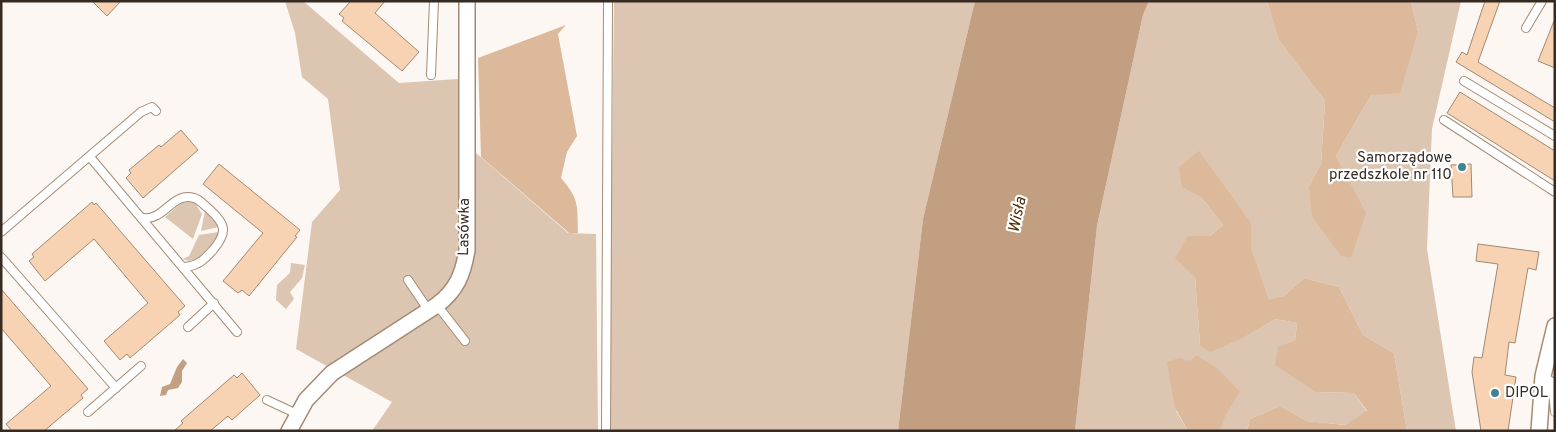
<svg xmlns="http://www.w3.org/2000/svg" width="1556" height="432" font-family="Overpass,sans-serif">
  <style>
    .green { fill: #dcc5b1 }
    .forest { fill: #dcb99a }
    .water { fill: #c29f81 }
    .building { fill: #f7d3b3; stroke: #a38972 }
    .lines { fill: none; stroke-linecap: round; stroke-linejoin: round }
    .service-casing { stroke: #a58b74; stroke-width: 10 }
    .minor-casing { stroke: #a58b74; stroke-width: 18 }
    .service { stroke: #fff; stroke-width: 8 }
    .minor { stroke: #fff; stroke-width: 15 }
    .poi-dot { fill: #408492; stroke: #fff; stroke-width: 2 }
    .labels { text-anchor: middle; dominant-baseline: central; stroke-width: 4.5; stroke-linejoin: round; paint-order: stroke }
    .poi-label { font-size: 15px; fill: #362b22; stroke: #fff; text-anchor: end }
    .street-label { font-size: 15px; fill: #362b22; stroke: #fff }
    .water-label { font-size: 16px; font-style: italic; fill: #4f2c05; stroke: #fff }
  </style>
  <rect width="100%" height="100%" fill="#fdf7f3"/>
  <g class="green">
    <polygon points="285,1 303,1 399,83 458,79 461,140 568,233 596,234 598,431 372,431 392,402 296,349 312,222 340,190 328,99 302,77 295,33"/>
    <polygon points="614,1 975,1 923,219 898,431 609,431"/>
    <polygon points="1149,1 1267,1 1278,39 1325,101 1321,164 1309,186 1365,213 1336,156 1371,95 1418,31 1411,1 1461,1 1432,129 1427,249 1456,431 1407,431 1394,353 1363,335 1339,287 1304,278 1284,296 1269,301 1251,247 1251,223 1182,187 1201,197 1223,225 1210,236 1188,236 1195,277 1200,345 1247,336 1275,319 1297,323 1295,341 1316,392 1354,393 1367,412 1345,425 1307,421 1280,406 1250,419 1247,431 1220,431 1224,416 1240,392 1176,411 1187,429 1186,431 1075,431 1097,226 1143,15"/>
    <polygon points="184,201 195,203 202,214 193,239 165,217"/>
    <polygon points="205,211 216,221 219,227 201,231"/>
    <path d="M219,232C217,245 197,267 183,259L189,256L199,235Z"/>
    <polygon points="291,263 305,265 302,278 290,292 294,299 286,309 276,300 277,285 290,273"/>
  </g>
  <g class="forest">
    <polygon points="1267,1 1411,1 1418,31 1400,93 1371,95 1336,156 1366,213 1351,258 1341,256 1312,216 1309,186 1321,164 1325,101 1278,39"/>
    <path d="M566,25L558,34L577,136L567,152L561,178C580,200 577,206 578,233H569L481,157L478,58Z"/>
    <polygon points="1199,151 1251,223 1251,247 1269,300 1284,296 1304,278 1339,287 1363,335 1394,353 1407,431 1247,431 1250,419 1280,406 1307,421 1345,425 1367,411 1354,393 1316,392 1275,365 1278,347 1295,341 1297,323 1275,319 1247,336 1210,352 1200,345 1195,277 1175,258 1188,236 1210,236 1223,225 1201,197 1182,187 1179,167"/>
    <polygon points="1196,355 1218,369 1240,392 1225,416 1220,431 1186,431 1187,429 1175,408 1167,362 1179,358 1190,361"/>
  </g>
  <g class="water">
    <polygon points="975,1 1149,1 1143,15 1097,226 1075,431 898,431 923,219"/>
    <polygon points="183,359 187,363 182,371 182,382 178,388 168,390 166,395 160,396 162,387 170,384 177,367"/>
  </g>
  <g class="building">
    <polygon points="92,1 121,1 107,16"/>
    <polygon points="351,1 385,1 375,13 419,52 402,71 342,21 344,18 339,14"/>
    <polygon points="1485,1 1500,1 1478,62 1555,108 1555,122 1456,62 1462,52 1467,55"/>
    <polygon points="1554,21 1555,21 1555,68 1538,61"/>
    <polygon points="1460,92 1555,151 1555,181 1447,113"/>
    <polygon points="181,130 198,150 143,198 126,178 131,173 129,170 159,145 161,147"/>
    <polygon points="219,164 300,230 295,236 297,237 249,296 242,290 238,293 223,281 263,233 203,184"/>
    <polygon points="1471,164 1472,197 1453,197 1451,165"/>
    <polygon points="92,202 94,205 96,203 185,306 178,312 180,315 130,358 127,354 120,360 104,341 148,303 94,239 45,281 29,261 34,257 32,254"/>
    <polygon points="1478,244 1539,252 1536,270 1528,268 1515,343 1509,342 1505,375 1516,377 1508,431 1481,431 1472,372 1474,357 1482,358 1498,264 1476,261"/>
    <polygon points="1,289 88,389 81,395 83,398 44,431 12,431 6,424 51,386 1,328"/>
    <polygon points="242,373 260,395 232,420 228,416 210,431 174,431 183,423 181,421 234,375 237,378"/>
  </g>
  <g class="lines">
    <g class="service-casing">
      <g id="service">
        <polyline points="1526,28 1542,1"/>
        <polyline points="431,75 434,1"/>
        <polyline points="1464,81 1555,136"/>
        <polyline points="1444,120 1555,192"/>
        <polyline points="90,157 237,332"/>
        <path d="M143,218C164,221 173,191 194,198C199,199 204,205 209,209C226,224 228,232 213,250C204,260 198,266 184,267"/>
        <polyline points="1,232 141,112 152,107 156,111"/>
        <polyline points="1,257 116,388"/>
        <polyline points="408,280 429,311"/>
        <polyline points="437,305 465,341"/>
        <polyline points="188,327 214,303"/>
        <polyline points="1543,376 1552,382 1555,412"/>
        <polyline points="267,400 297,414"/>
        <polyline points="88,412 141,366"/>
        <polyline points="606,431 608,1"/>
      </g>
    </g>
    <g class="minor-casing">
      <g id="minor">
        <path d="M289,431L306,400L332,373L437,305C457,290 463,274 467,250V1"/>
        <polyline points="1539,431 1543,376 1555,326"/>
      </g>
    </g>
    <use href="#service" class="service"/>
    <use href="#minor" class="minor"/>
  </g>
  <g class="poi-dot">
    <circle cx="1462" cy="167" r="5"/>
    <circle cx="1495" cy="393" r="5"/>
  </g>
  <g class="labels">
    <g class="poi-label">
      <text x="1452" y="158">Samorządowe<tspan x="1452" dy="17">przedszkole nr 110</tspan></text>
      <text x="1505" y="393" text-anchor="start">DIPOL</text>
    </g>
    <g class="street-label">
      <text transform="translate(465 227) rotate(-89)">Lasówka</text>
    </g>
    <g class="water-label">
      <text transform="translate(1018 215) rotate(-78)">Wisła</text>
    </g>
  </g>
  <rect width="1556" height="432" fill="none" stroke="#362b22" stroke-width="5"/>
</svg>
